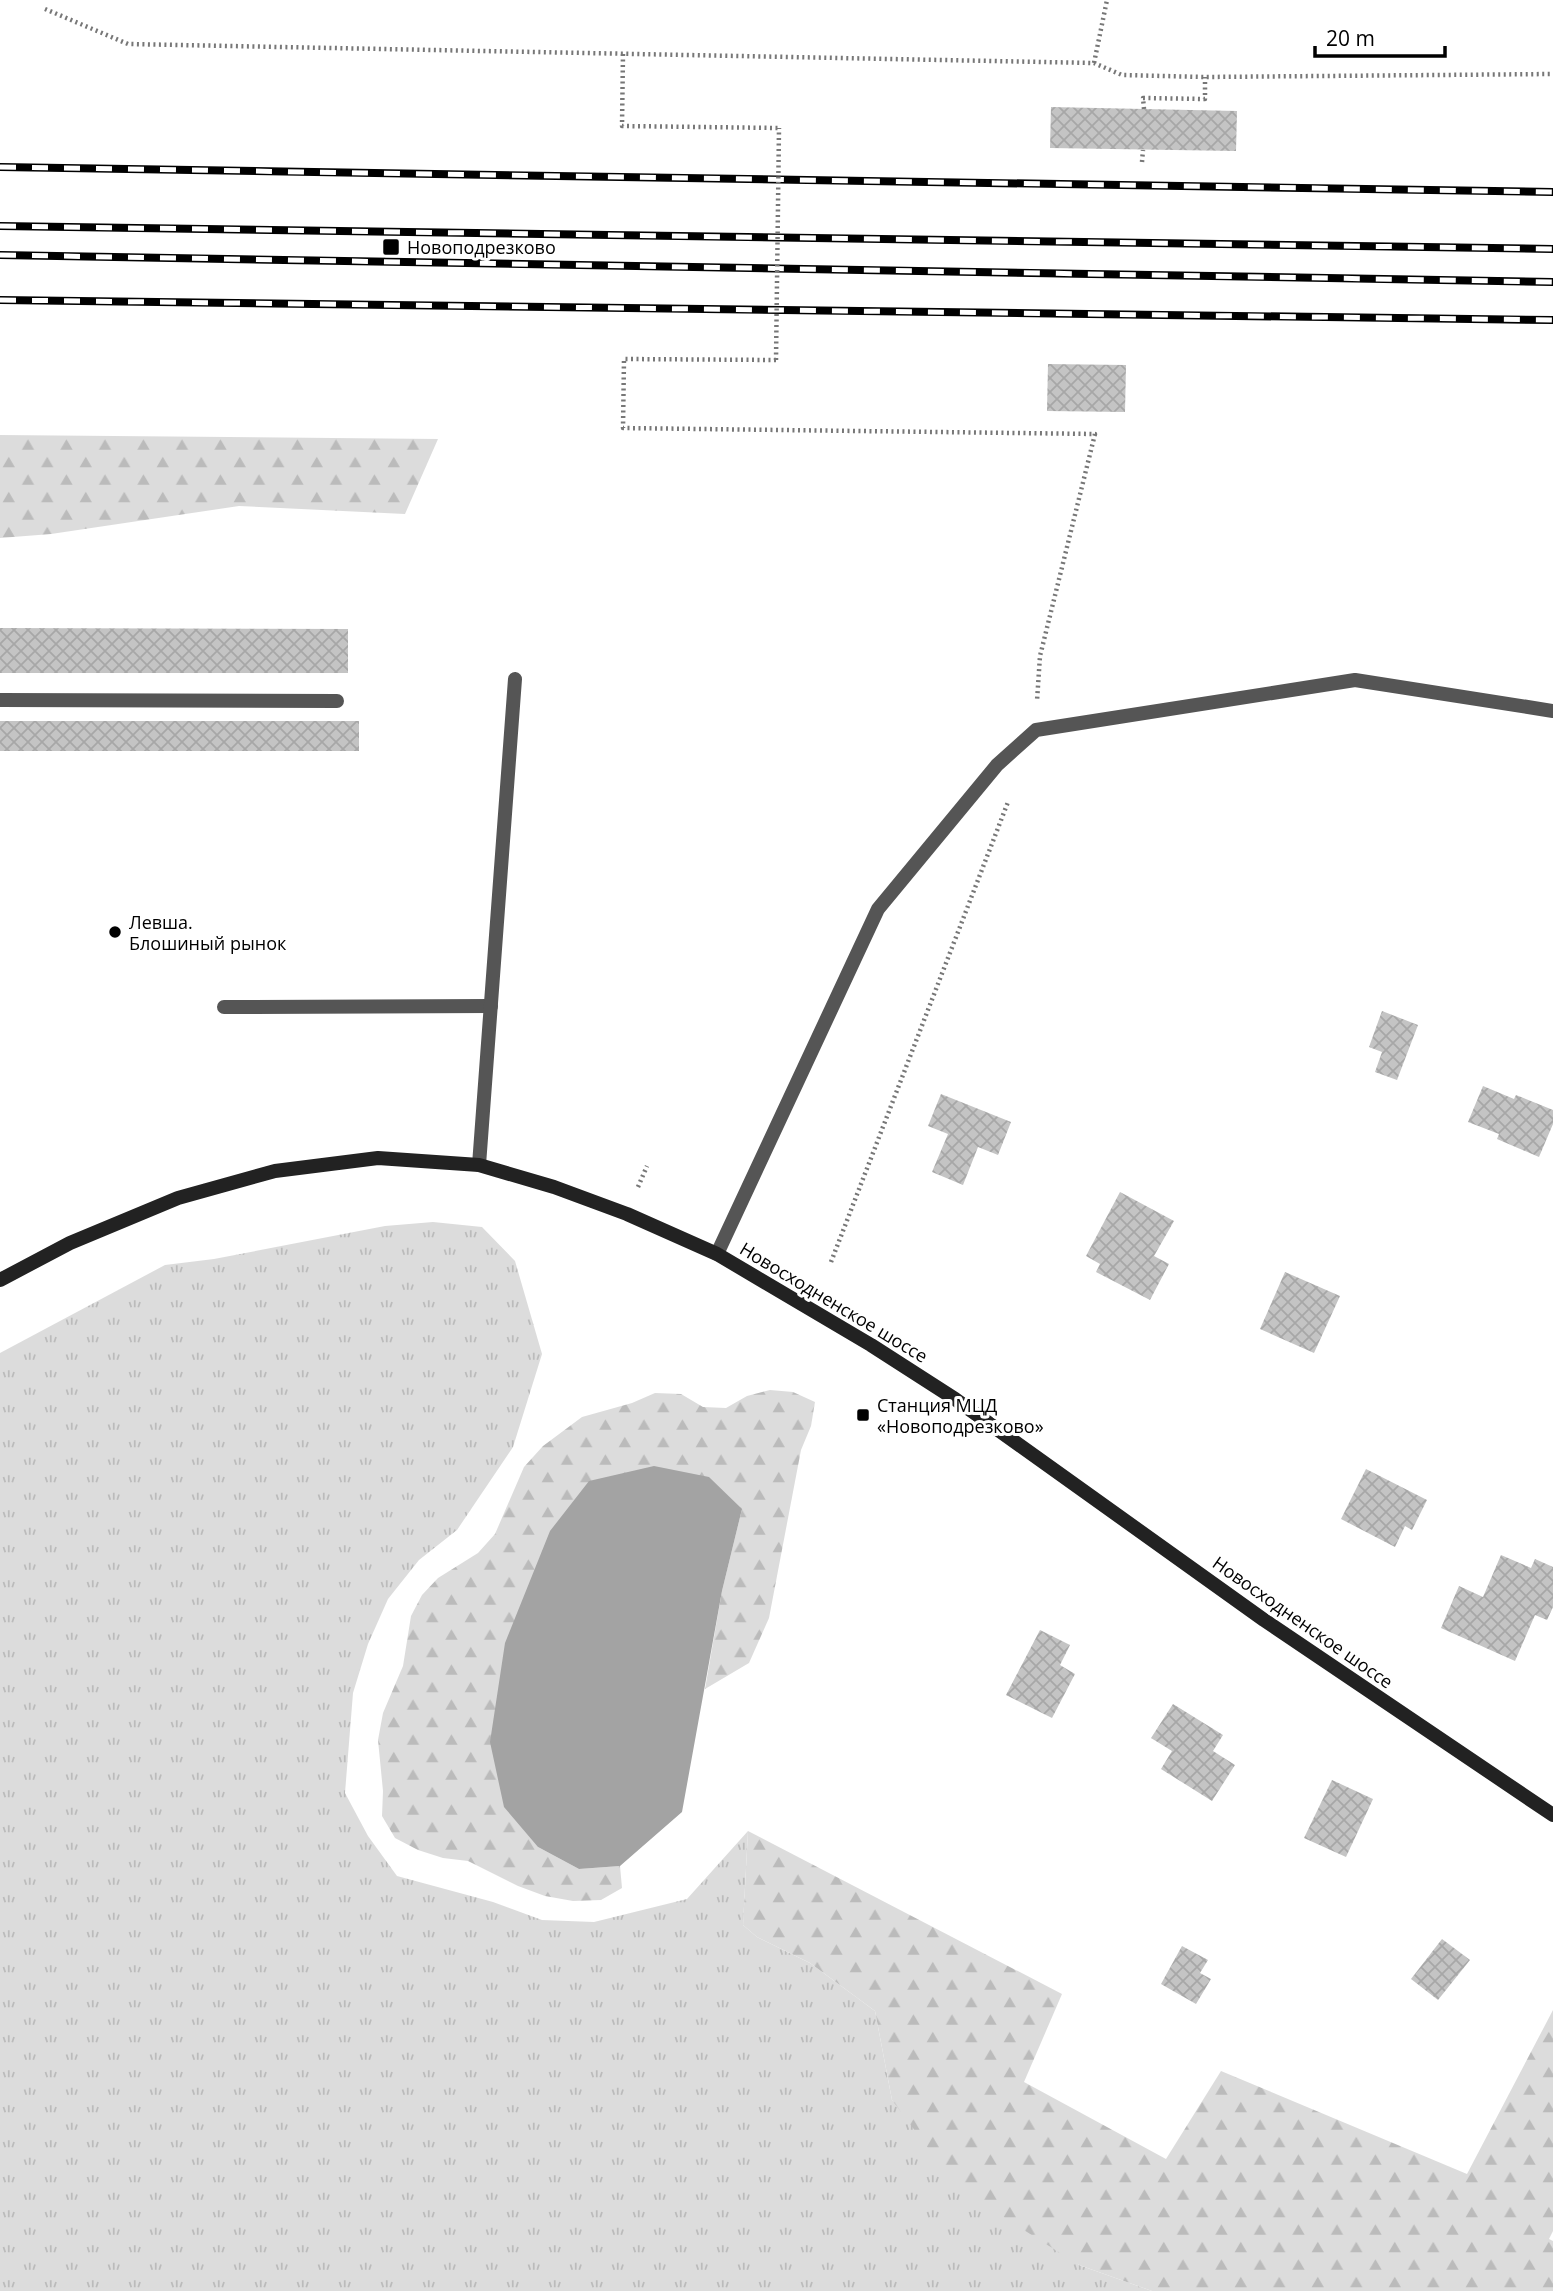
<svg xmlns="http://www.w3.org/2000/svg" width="1553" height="2291" font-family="'Open Sans',sans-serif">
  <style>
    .grass { fill: url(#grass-tufts) }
    .forest { fill: url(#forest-firs) }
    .water { fill: #a3a3a3 }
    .building { fill: url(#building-cross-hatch) }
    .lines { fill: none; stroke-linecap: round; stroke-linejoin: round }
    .path { stroke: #777; stroke-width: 4.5; stroke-dasharray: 2 3.5; stroke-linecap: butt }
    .lane { stroke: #555; stroke-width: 14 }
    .secondary { stroke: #222; stroke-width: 14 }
    .rail-casing { stroke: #000; stroke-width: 8 }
    .rail { stroke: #fff; stroke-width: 5; stroke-dasharray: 16; stroke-linecap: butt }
    .path-bridge { stroke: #777; stroke-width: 4.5; stroke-dasharray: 2 3.5; stroke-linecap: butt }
    .poi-dot { fill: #000; stroke: #fff; stroke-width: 2.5 }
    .labels { text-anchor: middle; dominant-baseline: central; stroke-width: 6; stroke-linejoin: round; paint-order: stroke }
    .poi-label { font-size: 18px; fill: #000; stroke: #fff; text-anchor: start }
    .street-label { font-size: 18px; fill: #000; stroke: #fff }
  </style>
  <defs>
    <pattern id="grass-tufts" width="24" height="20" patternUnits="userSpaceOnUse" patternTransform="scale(1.75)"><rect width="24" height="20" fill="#dcdcdc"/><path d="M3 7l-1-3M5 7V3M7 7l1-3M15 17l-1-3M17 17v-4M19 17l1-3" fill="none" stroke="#bbb"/></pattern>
    <pattern id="forest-firs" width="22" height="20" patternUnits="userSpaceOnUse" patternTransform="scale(1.75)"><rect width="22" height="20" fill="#dcdcdc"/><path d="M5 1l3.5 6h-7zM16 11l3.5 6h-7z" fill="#bbb"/></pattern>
    <pattern id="building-cross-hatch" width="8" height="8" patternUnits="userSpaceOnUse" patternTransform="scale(1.75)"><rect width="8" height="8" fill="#c4c4c4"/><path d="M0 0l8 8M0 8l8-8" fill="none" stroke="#a7a7a7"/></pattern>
  </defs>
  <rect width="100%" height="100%" fill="#fff"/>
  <polygon class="grass" points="433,1222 482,1227 515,1261 542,1354 513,1447 457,1530 419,1560 388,1599 368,1644 353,1693 345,1793 368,1836 397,1876 493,1902 542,1920 594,1922 687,1899 748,1831 743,1925 757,1937 810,1963 875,2011 892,2100 1079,2265 1152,2291 0,2291 0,1353 165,1265 214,1259 385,1226"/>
  <g class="forest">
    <polygon points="0,435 438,439 405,514 239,506 51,534 0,538"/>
    <polygon points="770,1390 793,1392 815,1402 811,1426 801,1450 769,1618 749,1663 705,1689 722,1591 742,1509 538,1847 579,1869 620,1866 622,1888 601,1900 573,1901 545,1896 518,1886 468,1861 443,1858 418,1850 395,1838 382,1816 383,1791 378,1740 383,1713 403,1666 411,1616 422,1595 438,1578 478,1553 495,1534 524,1467 543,1446 582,1417 632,1403 655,1393 681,1394 703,1407 726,1408 747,1396"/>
    <polygon points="748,1831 1062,1994 1024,2082 1166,2159 1221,2071 1467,2174 1553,2010 1553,2231 1549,2239 1553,2241 1553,2291 1152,2291 1079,2265 958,2188 892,2100 875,2011 810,1963 757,1937 743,1925"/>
  </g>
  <polygon class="water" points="654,1466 709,1477 742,1509 722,1591 682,1812 620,1866 579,1869 538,1847 504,1807 490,1742 505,1643 550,1531 589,1481"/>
  <g class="building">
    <polygon points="1051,107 1237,111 1236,151 1050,148"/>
    <polygon points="1048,364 1126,365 1125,412 1047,411"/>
    <polygon points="0,628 348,629 348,673 0,673"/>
    <rect x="0" y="721" width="359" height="30"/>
    <polygon points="1382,1011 1418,1025 1397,1080 1375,1072 1382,1052 1369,1047"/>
    <polygon points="1483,1086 1514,1099 1516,1095 1553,1110 1553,1124 1539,1157 1497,1139 1499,1134 1468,1122"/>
    <polygon points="941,1094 1011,1122 998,1155 978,1147 963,1185 932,1172 948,1134 928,1126"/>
    <polygon points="1120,1192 1174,1221 1154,1256 1169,1264 1150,1300 1096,1272 1100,1264 1086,1256"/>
    <polygon points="1285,1272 1340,1296 1314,1353 1260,1329"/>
    <polygon points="1366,1469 1427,1500 1412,1530 1405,1526 1395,1547 1341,1519"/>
    <polygon points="1501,1555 1531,1568 1535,1559 1553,1567 1553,1607 1547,1620 1535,1615 1515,1661 1441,1628 1459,1586 1483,1597"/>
    <polygon points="1040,1630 1070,1645 1060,1665 1075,1674 1052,1718 1006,1695"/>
    <polygon points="1173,1704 1223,1735 1213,1751 1235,1765 1212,1801 1161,1769 1172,1751 1151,1738"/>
    <polygon points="1332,1780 1373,1799 1346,1857 1304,1838"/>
    <polygon points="1442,1939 1470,1960 1438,2000 1411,1979"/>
    <polygon points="1182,1946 1208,1960 1200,1973 1211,1979 1196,2004 1161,1984"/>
  </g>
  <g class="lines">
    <g class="path">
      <polyline points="45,9 128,44 1094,63 1122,75 1205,77 1553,74"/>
      <polyline points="623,54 622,126 779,128"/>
      <polyline points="1094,63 1107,0"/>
      <polyline points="1144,109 1143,98 1205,99 1205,77"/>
      <polyline points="1142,162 1143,150"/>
      <polyline points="776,360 624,359 623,428 1095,434 1040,656 1037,701"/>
      <polyline points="638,1187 647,1166"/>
      <polyline points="831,1262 1008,802"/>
    </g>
    <g class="lane">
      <polyline points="0,700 337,701"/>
      <polyline points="224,1007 491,1006"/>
      <polyline points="479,1165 515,679"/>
      <polyline points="717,1254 878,909 997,765 1036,730 1355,680 1553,711"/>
    </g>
    <polyline class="secondary" points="0,1280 70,1243 178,1198 275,1171 378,1158 479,1165 554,1187 627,1214 717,1254 871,1345 955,1399 1264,1620 1553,1815"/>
    <g class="rail-casing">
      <g id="rail">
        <polyline points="0,167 1553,192"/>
        <polyline points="0,226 1553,249"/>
        <polyline points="0,255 1553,282"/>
        <polyline points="0,300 1553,320"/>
      </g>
    </g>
    <use href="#rail" class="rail"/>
    <polyline class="path-bridge" points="776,360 779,128"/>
  </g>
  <g class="poi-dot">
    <rect x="382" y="238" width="18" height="18" rx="3.5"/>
    <circle cx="115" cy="932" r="7"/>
    <rect x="856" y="1408" width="14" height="14" rx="3.5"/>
  </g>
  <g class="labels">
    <g class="poi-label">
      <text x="407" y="247">Новоподрезково</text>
      <text x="129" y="922">Левша.<tspan x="129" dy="21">Блошиный рынок</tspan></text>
      <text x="877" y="1405">Станция МЦД<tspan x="877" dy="21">«Новоподрезково»</tspan></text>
    </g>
    <g class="street-label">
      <text transform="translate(834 1302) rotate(31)">Новосходненское шоссе</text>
      <text transform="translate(1303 1622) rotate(35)">Новосходненское шоссе</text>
    </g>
  </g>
  <path d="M1315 46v10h130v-10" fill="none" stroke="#000000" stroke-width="3.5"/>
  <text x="1326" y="46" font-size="21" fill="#000000" stroke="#ffffff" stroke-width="5" paint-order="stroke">20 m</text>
</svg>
